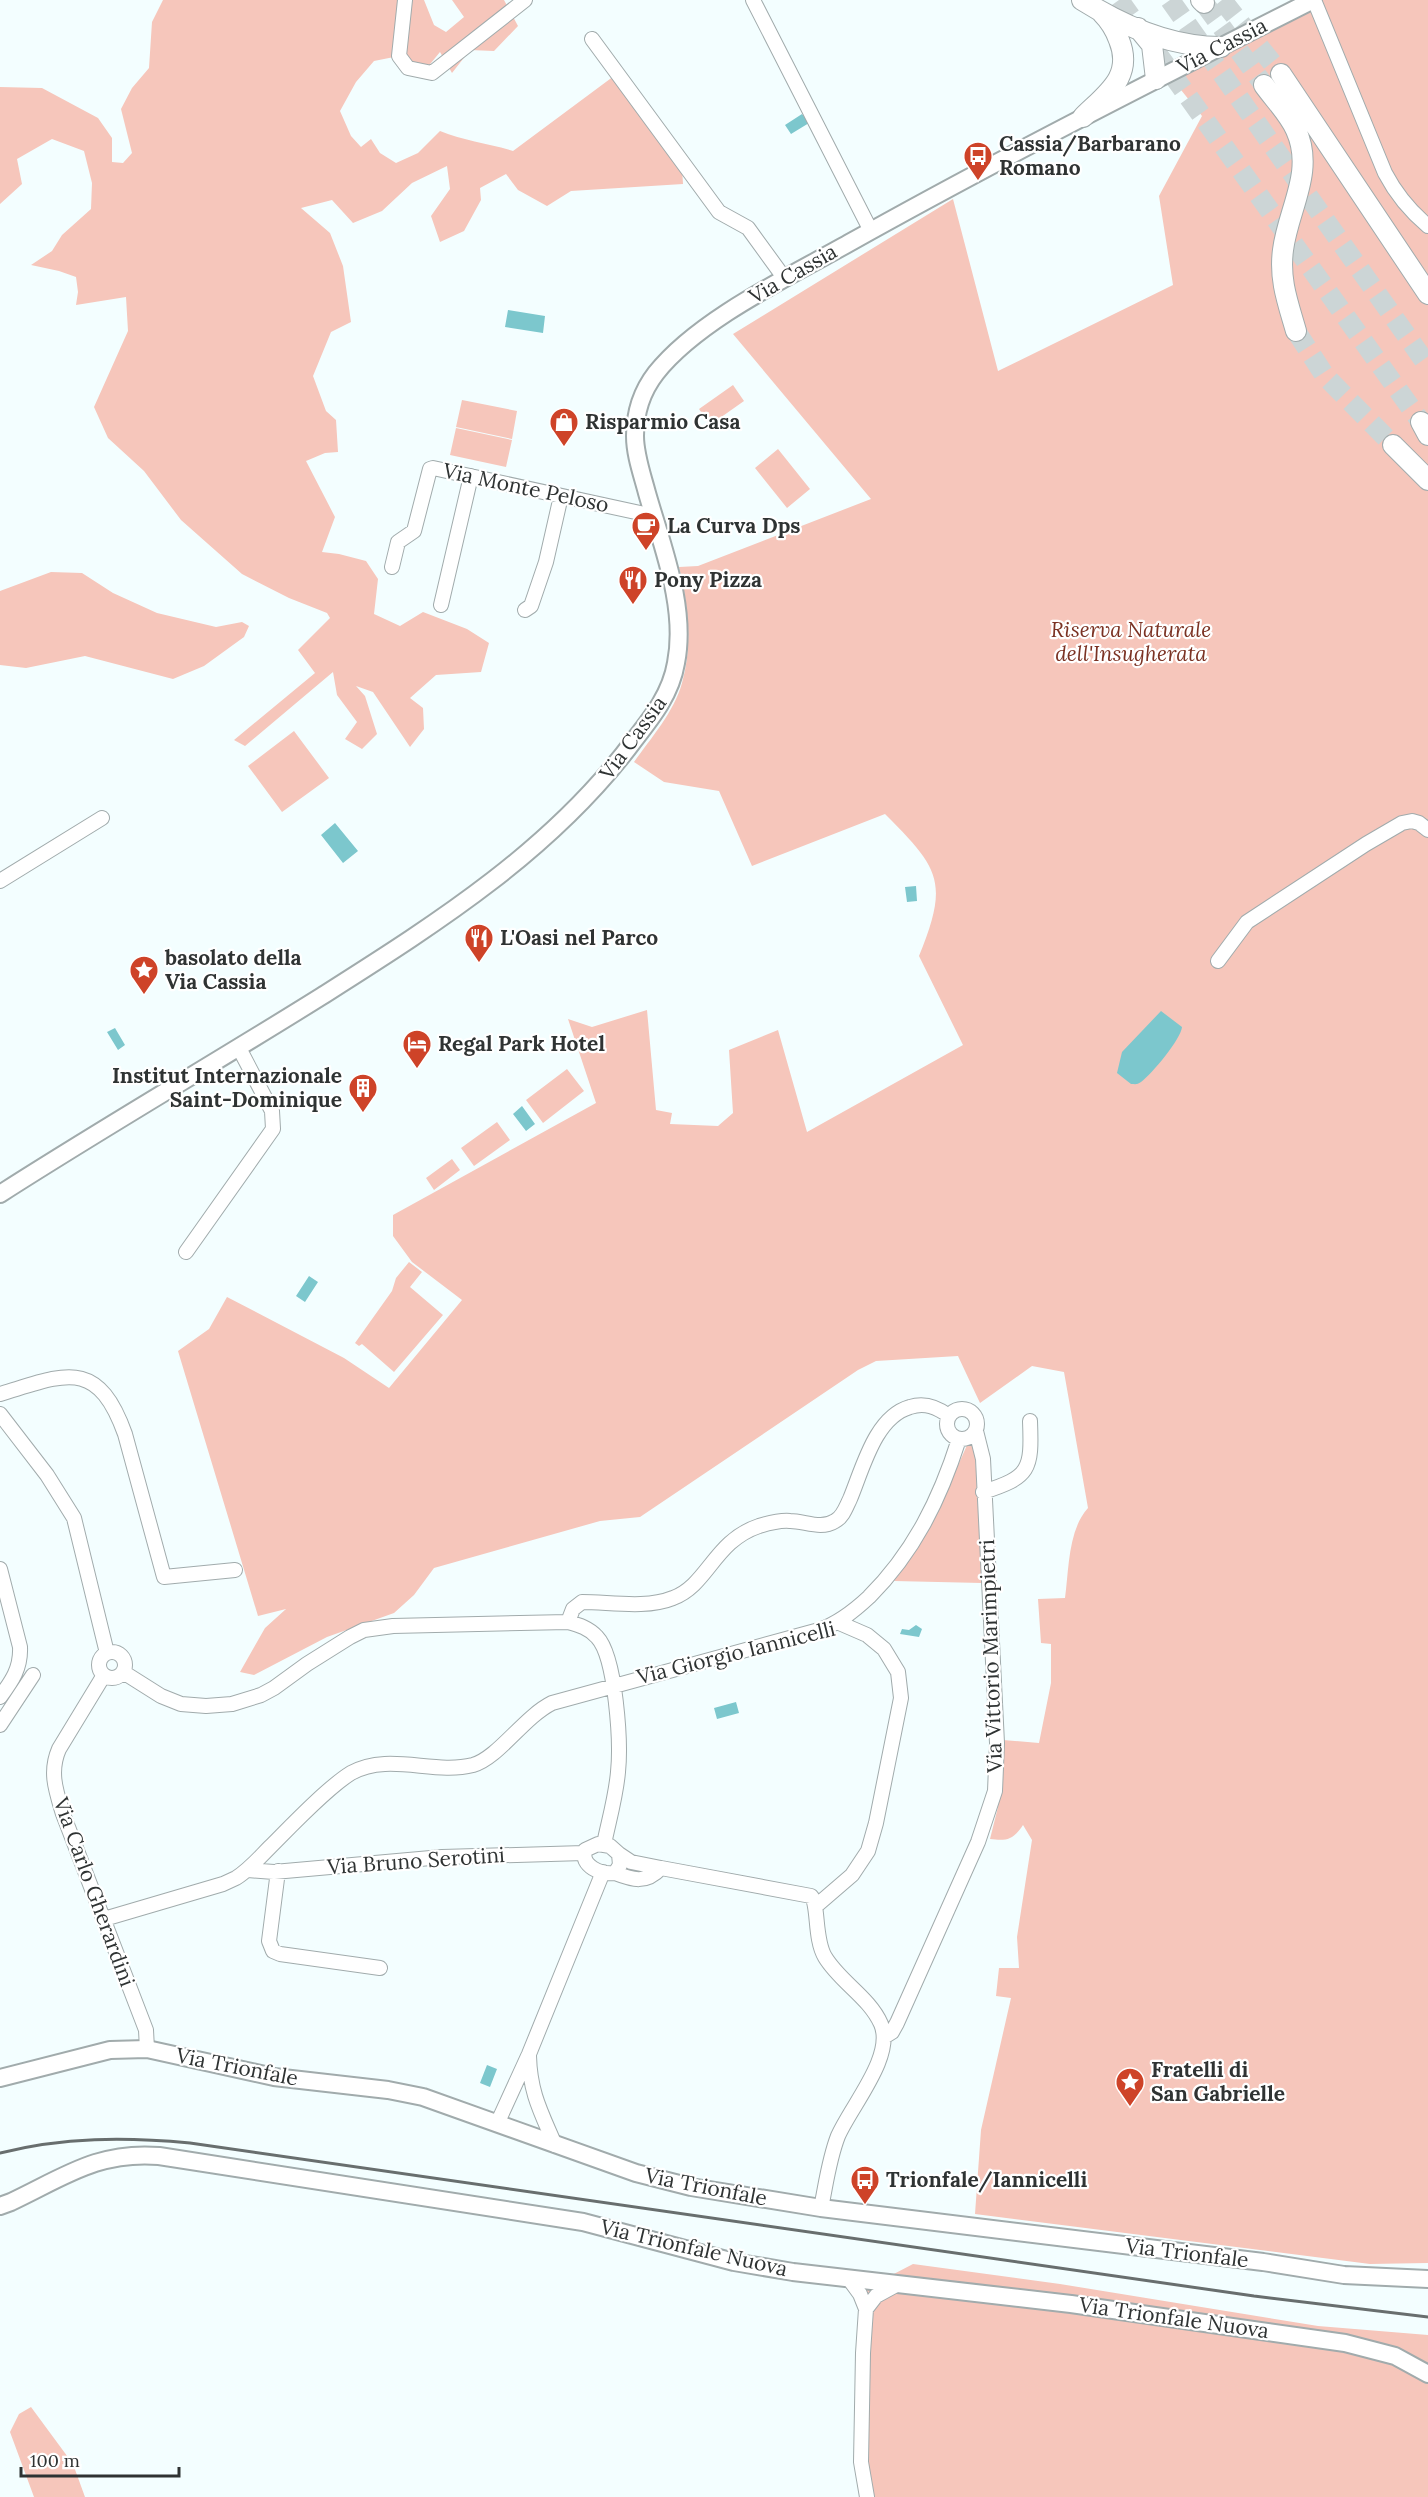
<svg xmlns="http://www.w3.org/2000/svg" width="1428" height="2497" viewBox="0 0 1428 2497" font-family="Lora,serif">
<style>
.green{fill:#f6c6bb}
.water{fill:#7cc7cd}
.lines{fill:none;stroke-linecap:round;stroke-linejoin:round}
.highway-tunnel{stroke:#ccd5d6;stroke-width:20;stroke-dasharray:20 10;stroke-linecap:butt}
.minor-casing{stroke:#a1abac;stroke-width:16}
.major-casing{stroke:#a1abac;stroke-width:20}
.highway-casing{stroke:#a1abac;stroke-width:22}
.minor{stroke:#fff;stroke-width:14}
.major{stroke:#fff;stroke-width:16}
.highway{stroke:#fff;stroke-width:20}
.rail{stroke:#686e6e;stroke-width:3}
.labels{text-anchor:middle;stroke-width:4.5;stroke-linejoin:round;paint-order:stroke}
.street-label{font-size:21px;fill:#2f3333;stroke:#fff}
.poi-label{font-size:21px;font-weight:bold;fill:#2f3333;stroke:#fff;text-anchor:start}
.park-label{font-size:21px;font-style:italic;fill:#7b3223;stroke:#fff}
</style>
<rect width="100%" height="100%" fill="#f3feff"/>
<path class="green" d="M163,0H424L434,25L446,32L464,17L452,0H504L518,26L494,51L470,50L452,73L440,52L422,74L399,56L374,61L356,82L340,111L351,136L361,147L371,139L380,153L396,163L418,153L440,131C464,141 488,143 513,151L614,76L682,168L683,184L571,191L547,206L518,190L506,174L480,188L481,200L464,231L440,242L431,216L450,189L447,166L412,183L382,211L353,223L332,200L301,208L330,233L343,266L351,322L331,332L313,376L326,411L336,420L338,452L325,453L306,461L335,517L322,552L339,554L366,561L378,579L374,614L400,626L423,612L467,629L489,643L481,672L436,675L410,698L423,708L424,729L410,747L373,692L356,686L365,696L377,734L362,749L345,739L357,722L337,695L333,672L245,746L234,740L315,673L298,650L330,618L327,613L289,598L242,574L181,520L144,471L108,438L94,407L128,331L126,297L76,305L78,292L76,277L59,271L31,265L52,251L62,235L91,209L92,183L84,151L52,139L17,159L22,184L0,204V87L42,88L98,118L112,138V162L123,163L132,153L121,109L132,88L149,68L152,22Z
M1321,0H1428V2263L1370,2264L975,2214L981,2130L1011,1998L996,1996L999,1968H1019L1017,1937L1032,1840L1023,1825C1013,1840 1007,1841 990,1839L998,1807L1003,1740L1039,1743L1051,1683V1644L1041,1643L1038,1599L1065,1598C1069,1569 1068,1530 1088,1508L1064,1372L1032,1366L980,1403L958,1356L876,1361L858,1370L640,1517L600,1521L434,1568L414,1595L394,1613L327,1637L254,1675L240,1672L265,1628L286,1609L258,1616L178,1351L209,1329L227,1297L344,1358L389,1388L462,1300L412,1262L393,1236V1215L596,1103L568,1019L592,1027L647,1010L656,1110L672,1113L670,1124L718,1126L733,1113L729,1050L778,1030L807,1132L963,1045L919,956C949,882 940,869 885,814L752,866L719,791L664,782L634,762C651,738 674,712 682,683C693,645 688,604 679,567L698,566L871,499L733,334L953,199L998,371L1173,285L1159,196L1202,116L1173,80Z
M733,385L744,401L710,425L699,409Z
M462,400L517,411L512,439L456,427Z
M456,428L512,440L506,467L450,455Z
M778,449L810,489L787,508L755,468Z
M51,572L82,573L113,593L157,613L216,627L242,622L249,626L244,637L204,666L173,679L85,656L26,668L0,665V591Z
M294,731L329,778L282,812L248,766Z
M567,1069L584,1091L543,1123L526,1100Z
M497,1122L510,1140L474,1166L461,1148Z
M452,1159L460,1170L434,1190L426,1178Z
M409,1262L422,1272L410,1287L443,1315L394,1372L362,1344L359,1346L355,1343L392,1291L396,1278Z
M968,1443H972L975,1451L982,1583L894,1581C926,1539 946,1492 968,1443Z
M913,2264L1060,2284L1318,2326L1428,2335V2497H871L867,2480V2288Z
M31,2407L73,2464L85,2497H34L10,2432L19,2414Z"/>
<path class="water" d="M802,114L809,123L791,134L785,125Z
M508,310L545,316L543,333L505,327Z
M335,823L358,851L343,863L321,835Z
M916,886L917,901L907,902L905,887Z
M1161,1011L1182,1027C1181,1039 1152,1074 1141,1082C1137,1085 1135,1084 1131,1084L1117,1073L1122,1052Z
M115,1028L125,1045L118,1050L107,1032Z
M522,1106L535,1124L526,1131L513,1114Z
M309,1276L318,1282L305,1302L296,1296Z
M916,1625L922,1629L919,1637L900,1634L902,1629L909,1630Z
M736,1702L739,1713L717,1719L714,1708Z
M487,2065L497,2069L490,2087L480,2083Z"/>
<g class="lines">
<path class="highway-tunnel" d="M1119,0L1421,422
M1170,0L1428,366
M1222,0L1281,74
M1204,3L1264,85
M1296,331L1325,376L1393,445"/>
<g class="minor-casing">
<path id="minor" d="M405,0L399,56L408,68L432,73L525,0
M753,0L871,231
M1314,0L1385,173C1396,194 1410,211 1428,226
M592,39L719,212L748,228L785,279
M392,567L398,542L414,531L430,469L433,468L654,516
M441,605L471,476
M525,610L531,606L546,562L561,496
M0,881L102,818
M1218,961L1247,922L1366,844L1402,823L1412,821L1419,823L1428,830
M186,1252L273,1129L272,1111L239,1048
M0,1394C64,1375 97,1356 125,1434L164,1577L235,1570
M947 1424a15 15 0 1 1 30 0a15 15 0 1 1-30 0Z
M0,1414L47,1475L74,1518L107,1653
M983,1492C1030,1477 1032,1470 1030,1421
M0,1569L20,1647C21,1668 12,1681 0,1697
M568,1622L573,1609L582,1602C610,1602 646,1609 673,1598C708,1585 714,1541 759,1526C769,1523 780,1520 790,1521C805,1521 821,1530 835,1521C843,1517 846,1507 850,1499C863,1468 875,1417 910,1407C925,1402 937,1407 949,1416
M99 1665a13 13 0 1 1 26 0a13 13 0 1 1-26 0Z
M123,1672L161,1696L181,1704L206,1706L232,1704L261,1695L274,1688L307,1664L350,1637L364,1630L393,1626L568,1622C579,1625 589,1628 597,1637C616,1657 621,1743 618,1772C616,1796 609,1820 604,1844
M104,1675L59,1749C49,1772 56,1791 63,1814L146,2030L147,2049
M0,1725L33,1675
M598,1844L610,1846L619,1854L620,1865L615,1873C601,1875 580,1866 585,1850Z
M661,1868L811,1896C819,1904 814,1939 825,1957C840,1982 869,1997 881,2024C895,2056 851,2106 838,2136C829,2159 826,2184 821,2208
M248,1870L274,1872L442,1857L584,1853
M278,1871L269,1941L273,1951L280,1954L380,1968
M615,1873C633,1880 646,1884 661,1868L631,1862L619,1854
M816,1906L852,1875L868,1851L876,1823L901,1698L898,1672L884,1649L867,1635L837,1622
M104,1919L223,1884L236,1878C249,1870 259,1858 270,1847C291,1826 327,1788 351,1773C389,1752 433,1775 473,1765C498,1758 524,1717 552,1703L819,1630C839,1623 854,1611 869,1597C914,1552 940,1499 959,1439
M884,2037L892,2032L897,2023L978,1842L995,1791L997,1743L983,1459L976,1431
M529,2056C530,2093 541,2112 555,2145
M497,2124L529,2054L603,1872
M849,2279L860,2294L866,2309L863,2353L861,2462L867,2497
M866,2309L876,2296L898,2284"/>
</g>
<g class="major-casing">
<path id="major" d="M0,1194C106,1126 215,1063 322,996C437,923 553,850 635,739C653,716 671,693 676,663C687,607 662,546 647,493C642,474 635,455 635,436C635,413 642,391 656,373C699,319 789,277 849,243C1001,158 1157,79 1313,0
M0,2078L110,2050L147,2049L274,2077L388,2090L423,2097L636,2173L691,2187L821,2208L1263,2262L1344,2275L1428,2279
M0,2206L11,2202C64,2177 98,2151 159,2156L583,2222L734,2262L793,2272L1071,2304L1345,2343L1395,2356L1428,2374"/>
</g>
<g class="highway-casing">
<path id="highway" d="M1082,0C1123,26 1172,47 1221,47
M1201,0L1204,3
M1138,28L1152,45L1156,79
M1281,74L1428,294
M1264,85C1274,99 1289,114 1296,130C1315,172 1288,209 1283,250C1279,280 1288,303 1296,331
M1083,117C1106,94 1134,77 1119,40C1115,29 1110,21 1102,13
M1421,422L1428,435
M1393,445L1428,480"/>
</g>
<use href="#minor" class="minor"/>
<use href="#major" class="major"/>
<use href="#highway" class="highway"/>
<path class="rail" d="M0,2153C64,2137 125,2137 190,2143L1254,2296L1428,2317"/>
</g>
<defs>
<g id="bus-pin" transform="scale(1.5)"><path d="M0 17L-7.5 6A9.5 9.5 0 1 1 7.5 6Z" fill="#ce4328" stroke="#fff"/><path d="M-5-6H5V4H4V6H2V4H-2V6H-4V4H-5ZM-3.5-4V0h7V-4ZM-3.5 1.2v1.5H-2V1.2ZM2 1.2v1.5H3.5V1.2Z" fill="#fff"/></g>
<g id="shop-pin" transform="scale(1.5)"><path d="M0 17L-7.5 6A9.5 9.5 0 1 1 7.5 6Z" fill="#ce4328" stroke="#fff"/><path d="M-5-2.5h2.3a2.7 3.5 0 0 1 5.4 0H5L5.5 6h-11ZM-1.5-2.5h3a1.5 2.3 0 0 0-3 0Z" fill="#fff"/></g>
<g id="cafe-pin" transform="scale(1.5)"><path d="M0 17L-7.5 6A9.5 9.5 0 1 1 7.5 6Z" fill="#ce4328" stroke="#fff"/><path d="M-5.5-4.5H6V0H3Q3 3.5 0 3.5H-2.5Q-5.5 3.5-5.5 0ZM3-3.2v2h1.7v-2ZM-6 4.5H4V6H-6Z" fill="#fff"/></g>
<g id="restaurant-pin" transform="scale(1.5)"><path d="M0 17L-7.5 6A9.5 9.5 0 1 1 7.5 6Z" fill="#ce4328" stroke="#fff"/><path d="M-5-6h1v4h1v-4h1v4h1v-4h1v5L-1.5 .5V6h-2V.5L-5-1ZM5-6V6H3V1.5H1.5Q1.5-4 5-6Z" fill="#fff"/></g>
<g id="sight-pin" transform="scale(1.5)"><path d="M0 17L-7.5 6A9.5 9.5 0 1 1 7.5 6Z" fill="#ce4328" stroke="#fff"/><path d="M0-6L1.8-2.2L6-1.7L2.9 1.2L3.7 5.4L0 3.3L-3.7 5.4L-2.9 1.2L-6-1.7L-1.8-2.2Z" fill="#fff"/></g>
<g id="hotel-pin" transform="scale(1.5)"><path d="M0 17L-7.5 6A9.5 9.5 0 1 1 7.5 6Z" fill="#ce4328" stroke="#fff"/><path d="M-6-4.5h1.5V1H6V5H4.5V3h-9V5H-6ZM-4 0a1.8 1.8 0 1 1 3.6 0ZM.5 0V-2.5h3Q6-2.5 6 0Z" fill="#fff"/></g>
<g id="building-pin" transform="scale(1.5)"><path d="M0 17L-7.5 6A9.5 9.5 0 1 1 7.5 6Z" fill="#ce4328" stroke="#fff"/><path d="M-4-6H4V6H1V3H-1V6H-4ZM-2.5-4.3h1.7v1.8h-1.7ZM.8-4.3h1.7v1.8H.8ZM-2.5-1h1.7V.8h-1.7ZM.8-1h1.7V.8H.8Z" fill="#fff"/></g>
</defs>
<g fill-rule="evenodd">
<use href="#bus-pin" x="978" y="156"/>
<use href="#shop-pin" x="564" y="422"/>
<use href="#cafe-pin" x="646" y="526"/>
<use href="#restaurant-pin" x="633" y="580"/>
<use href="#restaurant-pin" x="479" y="938"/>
<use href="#sight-pin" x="144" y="970"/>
<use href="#hotel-pin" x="417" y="1044"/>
<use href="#building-pin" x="363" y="1088"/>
<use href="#sight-pin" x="1130" y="2082"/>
<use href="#bus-pin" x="865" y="2180"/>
</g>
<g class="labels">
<g class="street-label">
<text transform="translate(1222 46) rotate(-27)" y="7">Via Cassia</text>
<text transform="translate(793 274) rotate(-30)" y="7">Via Cassia</text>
<text transform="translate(526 488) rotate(12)" y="7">Via Monte Peloso</text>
<text transform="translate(633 738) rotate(-54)" y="7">Via Cassia</text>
<text transform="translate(736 1653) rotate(-14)" y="7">Via Giorgio Iannicelli</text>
<text transform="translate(991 1656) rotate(-92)" y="7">Via Vittorio Marimpietri</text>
<text transform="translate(416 1861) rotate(-4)" y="7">Via Bruno Serotini</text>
<text transform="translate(94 1892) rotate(70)" y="7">Via Carlo Gherardini</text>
<text transform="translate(237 2067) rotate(11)" y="7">Via Trionfale</text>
<text transform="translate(706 2187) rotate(11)" y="7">Via Trionfale</text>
<text transform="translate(694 2248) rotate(13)" y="7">Via Trionfale Nuova</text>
<text transform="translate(1187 2253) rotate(7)" y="7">Via Trionfale</text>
<text transform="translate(1174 2318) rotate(8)" y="7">Via Trionfale Nuova</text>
</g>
<g class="poi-label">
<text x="999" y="151">Cassia/Barbarano<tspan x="999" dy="24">Romano</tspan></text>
<text x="585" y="429">Risparmio Casa</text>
<text x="667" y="533">La Curva Dps</text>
<text x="654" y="587">Pony Pizza</text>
<text x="500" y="945">L'Oasi nel Parco</text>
<text x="165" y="965">basolato della<tspan x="165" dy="24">Via Cassia</tspan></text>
<text x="438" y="1051">Regal Park Hotel</text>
<text x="342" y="1083" text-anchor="end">Institut Internazionale<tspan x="342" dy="24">Saint-Dominique</tspan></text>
<text x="1151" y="2077">Fratelli di<tspan x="1151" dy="24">San Gabrielle</tspan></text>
<text x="886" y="2187">Trionfale/Iannicelli</text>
</g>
<g class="park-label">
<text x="1131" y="637">Riserva Naturale<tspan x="1131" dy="24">dell'Insugherata</tspan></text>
</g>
</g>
<path d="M21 2467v9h158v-9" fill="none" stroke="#2f3333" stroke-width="3"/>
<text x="30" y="2467" font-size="18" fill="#2f3333" stroke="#ffffff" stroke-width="4.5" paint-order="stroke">100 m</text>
</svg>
